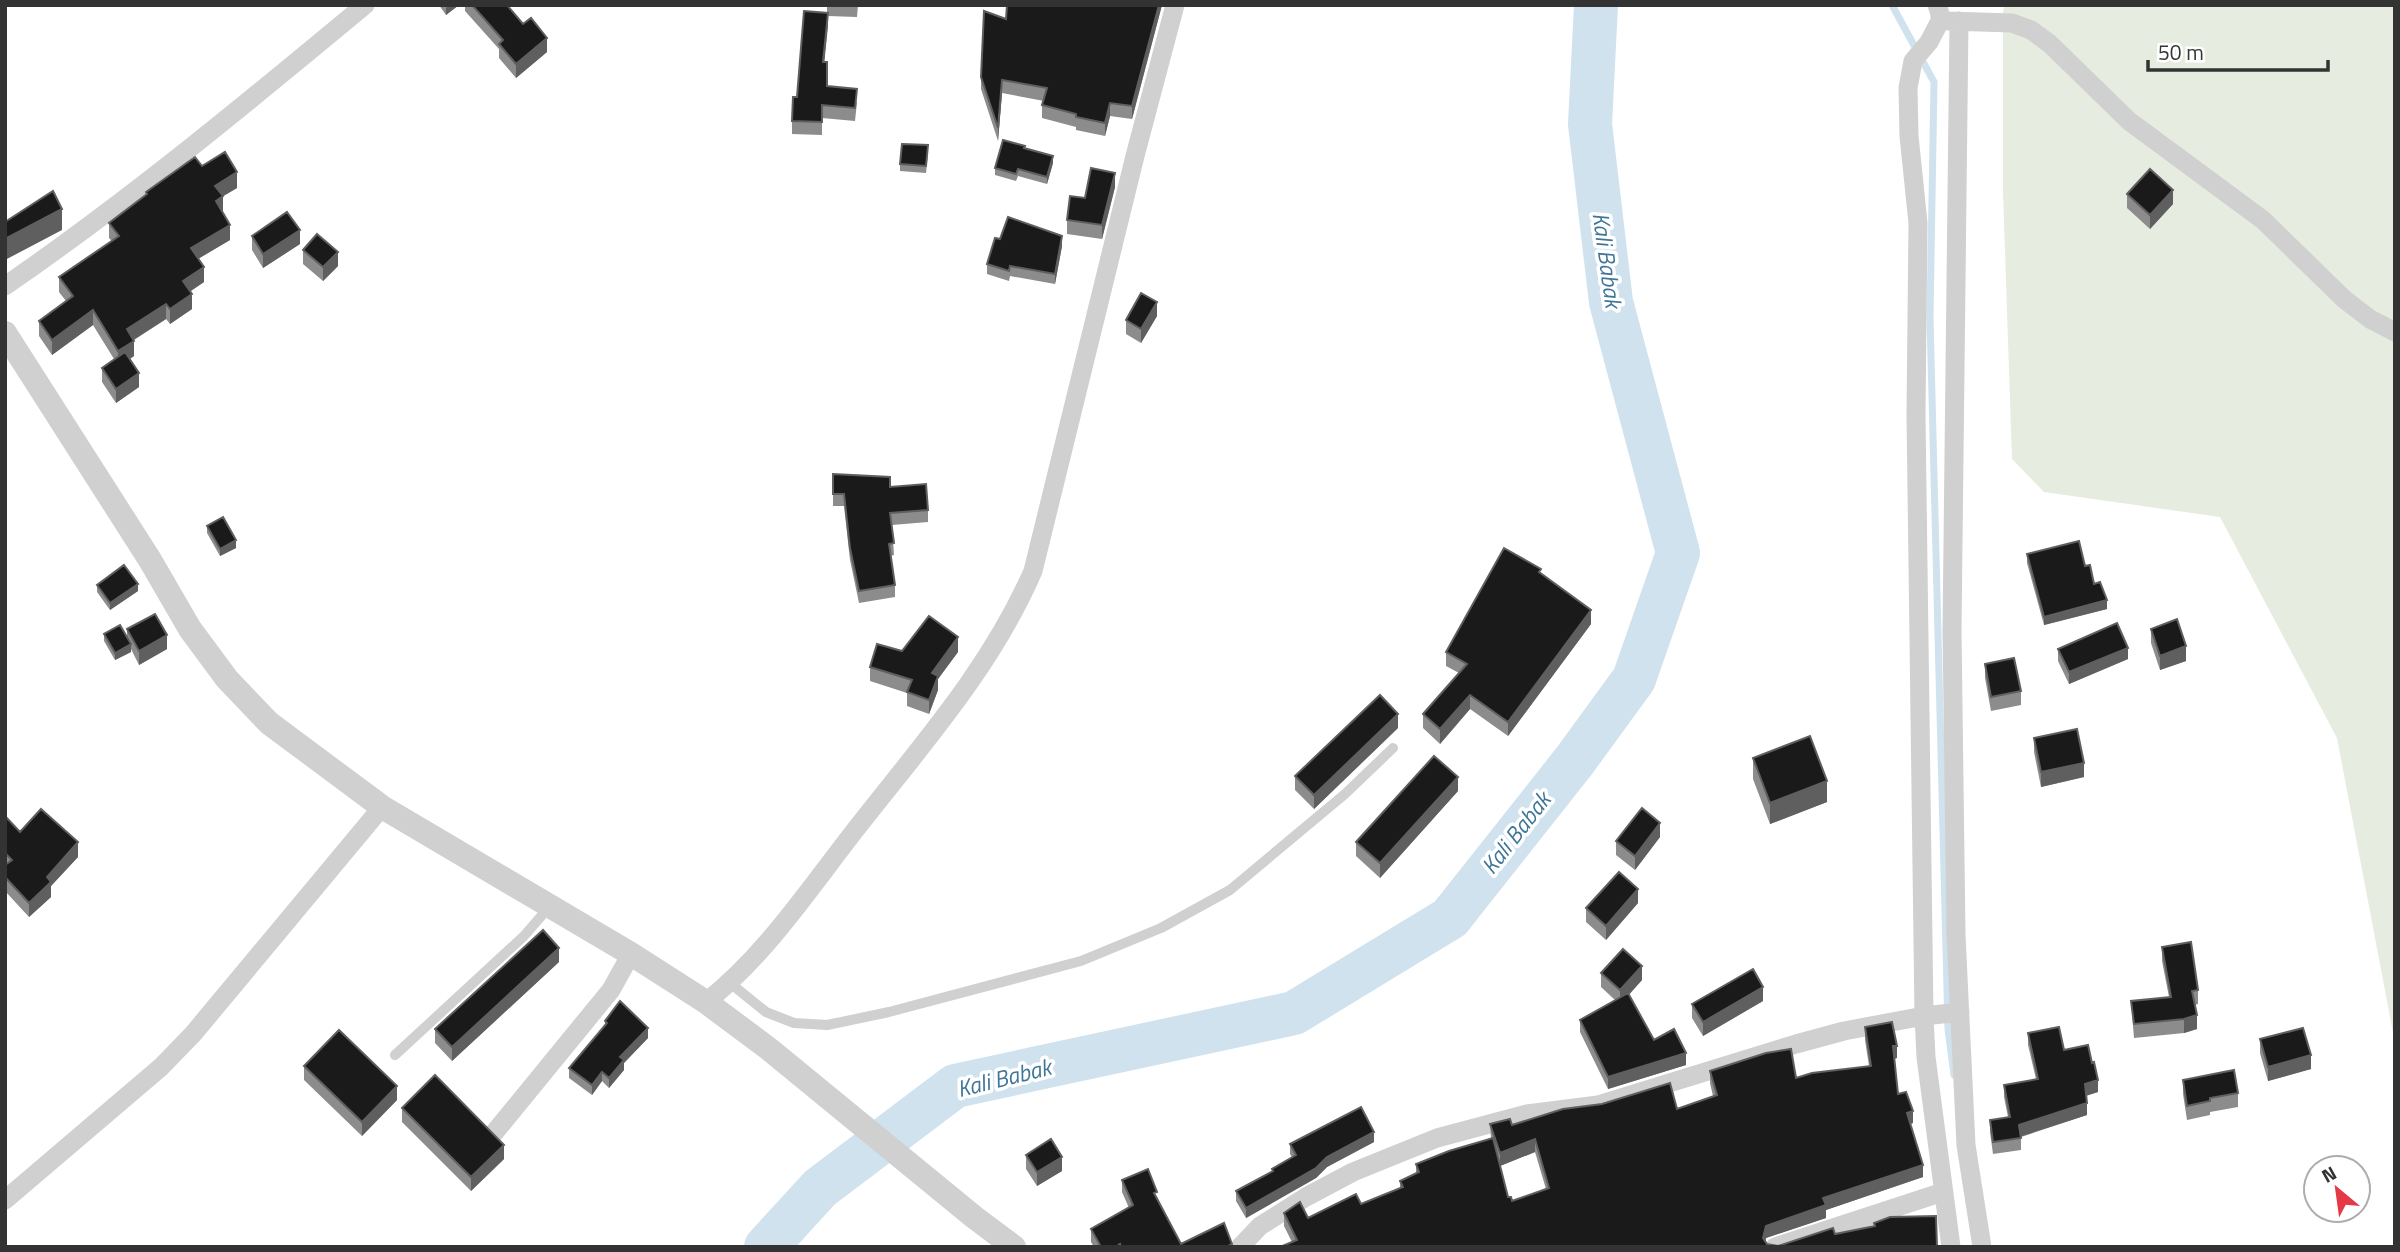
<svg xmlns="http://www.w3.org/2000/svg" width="2400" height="1252" viewBox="0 0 2400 1252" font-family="'Titillium Web',sans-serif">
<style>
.green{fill:#e6ecdf}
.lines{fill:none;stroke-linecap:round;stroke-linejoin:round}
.stream{stroke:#cfe2ee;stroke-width:7}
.river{stroke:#cfe2ee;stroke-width:44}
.service{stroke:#d0d0d0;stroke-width:10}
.minor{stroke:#d0d0d0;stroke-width:19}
.tertiary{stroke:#d0d0d0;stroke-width:24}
.wall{fill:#8c8c8c;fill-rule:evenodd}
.shaded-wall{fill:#5f5f5f}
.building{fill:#1a1a1a;stroke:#5f5f5f;stroke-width:2}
.labels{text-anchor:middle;stroke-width:7;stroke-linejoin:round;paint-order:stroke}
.water-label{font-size:23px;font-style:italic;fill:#3f7597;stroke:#fff}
</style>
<rect width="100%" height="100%" fill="#fff"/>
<path class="green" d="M2005,5H2395V1043L2337,738L2220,517L2044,492L2012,459L2003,192V11Z"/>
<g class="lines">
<path class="stream" d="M1892,5L1934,82L1930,317L1948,1029L1954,1075"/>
<path class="river" d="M766,1247L820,1188L955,1086L1294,1013L1450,918L1575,760L1634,679L1678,553L1611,302L1590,124L1596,5"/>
<path class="service" d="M730,983L766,1012L794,1023L827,1025L889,1012L1081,961L1161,928L1230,890L1345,794L1393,748
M395,1055L524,936L550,906"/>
<path class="minor" d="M1937,5L1940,14V21L1929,42L1913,61L1908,88L1909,136L1918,223L1916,415L1924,1016L1926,1057L1951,1247
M1948,21L2012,23L2031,30L2050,44L2129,121L2263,220L2344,299L2370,319L2395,332
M1959,21L1952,630L1956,935L1966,1145L1982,1247
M5,286C130,200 248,102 365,5
M706,1002C765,956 809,889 856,829C920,747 991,668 1033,571L1135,156L1175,5
M494,1133L611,990L631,954
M5,1200L161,1067L193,1034L382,807
M1240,1247L1260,1226L1306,1197L1353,1172L1437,1138L1527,1114L1598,1105L1796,1044L1844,1031L1924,1016L1960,1012
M1775,1247L1943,1192"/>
<path class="tertiary" d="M5,333L150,560L190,629L227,679L269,723L382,807L631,954L706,1002L769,1049L974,1217L1014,1247"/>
</g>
<path class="wall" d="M439,5H459L446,15Z
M465,5H507L547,52L516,78L499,58V49L465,11Z
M827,5H858L857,17L828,16L824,62L827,86L857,102L855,121L822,118V135L792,134V121L797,97L827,13Z
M1007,5H1162L1132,119L1110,116L1105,136L1076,130V127L1042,118V105L1044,101L1002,93L998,141L981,89V77L1006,19Z
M1025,148L1053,163L1047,184L1018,176L1016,181L995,175V168Z
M928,153L926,173L900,171V164Z
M202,166L237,188L223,196L222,212L230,240L198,259L204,282L191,291L192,309L170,324L166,319L134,340V356L130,359L139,387L116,403L102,382V368L114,359L93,325L52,355L39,336V321L66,301L59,292V277L112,241L109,238V223L146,195V192Z
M1115,187L1102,239L1067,234V220L1085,198Z
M2127,194L2173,204L2150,229L2127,208Z
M252,236L300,244L263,268L252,250Z
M1000,239L1062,246L1055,284L1010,276L1009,281L987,274V264Z
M303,250L338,266L323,281L303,264Z
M1157,316L1141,343L1126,334V320Z
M833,474L890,487L928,510V522L892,525L894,555L890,556L895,585V597L859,603L850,560L844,506H833Z
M207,526L236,548L220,556L207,533Z
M2027,554L2085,566L2107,609L2044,625L2027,563Z
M1541,574L1591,624L1508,736L1470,709L1440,744L1423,728V714L1459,673L1446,666V652Z
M97,585L138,591L110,610L97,592Z
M127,629L167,649L139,665L131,649V652L115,660L104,641V634L127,639Z
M2151,629L2186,661L2160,670L2151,643Z
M2058,649L2128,659L2069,684L2058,661Z
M902,651L958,652L938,679V690L929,714L907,706V693L870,681V667Z
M1985,664L2021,691V705L1991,711L1985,678Z
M1398,728L1314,809L1295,790V776Z
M2034,738L2084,777L2041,787L2034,752Z
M1753,758L1827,802L1770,824L1753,779Z
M1458,791L1380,878L1356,856V842Z
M5,816L20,832L78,857L51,886V897L29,917L5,891Z
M1660,837L1635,870L1616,855V841Z
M1638,903L1606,940L1586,922V908Z
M2162,947L2198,990V1004L2195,1005L2197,1029L2184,1033L2134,1038L2131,1001L2169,997L2162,961Z
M559,962L452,1061L435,1043V1029Z
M1601,973L1642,980L1629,995L1654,1040L1686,1065L1608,1089L1580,1032V1020L1615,1000L1601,987Z
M1763,1001L1703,1036L1692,1018V1004Z
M605,1021L648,1038L624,1063V1070L609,1088L602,1081L592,1095L569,1078V1068L605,1025Z
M1865,1027L1897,1058L1894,1059L1898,1094L1913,1123L1910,1124L1923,1177L1826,1210V1218L1766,1238V1241L1767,1244L1778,1246L1874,1226V1223L1937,1247H1280L1292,1242L1284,1226V1213L1308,1218L1361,1204L1400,1188V1181L1416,1173V1164L1491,1138L1490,1124L1512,1125L1677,1109L1713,1096L1710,1083V1071L1796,1078L1869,1066L1865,1040ZM1535,1152L1546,1189L1512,1201L1508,1197L1500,1166Z
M2028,1033L2064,1050L2098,1092L2086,1096L2087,1115L2021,1137V1150L1993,1154L1990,1132V1120L2008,1117L2004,1097V1085L2036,1079L2028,1045Z
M2260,1039L2311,1069L2268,1081L2260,1053Z
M304,1066L397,1100L362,1136L304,1080Z
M2183,1080L2238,1093V1107L2210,1112V1115L2187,1120L2183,1094Z
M402,1108L504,1159L471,1191L402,1122Z
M1374,1142L1327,1167L1316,1178L1246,1218L1236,1201V1191L1272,1172V1169L1292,1157L1290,1154V1144Z
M1026,1155L1062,1171L1037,1186L1026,1169Z
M1122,1180L1157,1200L1181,1244L1232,1247H1094L1091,1242V1229L1129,1208L1122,1192Z"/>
<path class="shaded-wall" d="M449,5H459L446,15V8Z
M1159,5H1162L1132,119V106Z
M828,13V26L823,75V62Z
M547,38V52L516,78V64Z
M1002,80V93L998,141V128Z
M1110,103V116L1105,136V123Z
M1053,156V163L1047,184V177Z
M237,172V188L215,201V186Z
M1115,173V187L1102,239V225Z
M2173,190V204L2150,229V215Z
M223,196V212L216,217V201Z
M62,209V230L5,260V239Z
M230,225V240L191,263V248Z
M300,230V244L263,268V254Z
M1062,236V246L1055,284V274Z
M338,252V266L323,281V267Z
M204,267V282L183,296V281Z
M192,294V309L170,324V309Z
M1157,302V316L1141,343V329Z
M166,304V319L127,344V329Z
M93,310V325L52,355V340Z
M134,341V356L118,366V351Z
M139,373V387L116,403V389Z
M236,540V548L220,556V549Z
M138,584V591L110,610V603Z
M2107,600V609L2044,625V617Z
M1591,610V624L1508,736V722Z
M167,635V649L139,665V651Z
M958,637V652L938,679V690L929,714V700L932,673Z
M131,644V652L115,660V653Z
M2186,646V661L2160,670V656Z
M2128,648V659L2069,684V672Z
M1470,695V709L1440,744V729Z
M1398,714V728L1314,809V795Z
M2084,763V777L2041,787V772Z
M1458,777V791L1380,878V863Z
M1827,781V802L1770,824V803Z
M1660,823V837L1635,870V856Z
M78,842V857L51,886V897L29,917V903L47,877Z
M1638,889V903L1606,940V926Z
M559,948V962L452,1061V1047Z
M1642,966V980L1620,1004V990Z
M1763,987V1001L1703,1036V1022Z
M2197,1015V1029L2184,1033V1019Z
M648,1028V1038L624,1063V1070L609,1088V1078L620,1057Z
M1893,1046H1897V1058L1893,1059Z
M1686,1053V1065L1608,1089V1077Z
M2311,1055V1069L2268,1081V1067Z
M602,1072V1081L592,1095V1085Z
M2098,1080V1092L2085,1096V1084Z
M397,1086V1100L362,1136V1122Z
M2087,1103V1115L2019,1137V1125Z
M1913,1111V1123L1907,1125V1113Z
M1374,1132V1142L1327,1167L1316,1178L1246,1218V1208L1327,1157Z
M1535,1139V1152L1500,1166V1153Z
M504,1145V1159L471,1191V1177Z
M1062,1157V1171L1037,1186V1172Z
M1923,1165V1177L1826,1210V1218L1766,1238L1764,1247L1763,1238L1766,1226L1823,1198Z"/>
<path class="building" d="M472,5H507L523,24L531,18L547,38L516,64L499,44L503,40Z
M1007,5H1159L1132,106L1110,103L1105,123L1076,117V114L1042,105L1047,88L1002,80L998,128L981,77L984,11L1006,19Z
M804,11L828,13L823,62H827V86L857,89L855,108L822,105V122L792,121L793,97H797Z
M1003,140L1025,146L1024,148L1053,156L1047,177L1018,169L1016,174L995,168Z
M902,144L928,145L926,166L900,164Z
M225,152L237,172L215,186L223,196L216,201L230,225L191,248L204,267L183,281L192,294L170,309L166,304L127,329L134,341L118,351L93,310L52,340L39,321L73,296L59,277L119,236L109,223L147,194L146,192L195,157L202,166Z
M1091,168L1115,173L1102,225L1067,220L1070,196L1085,198Z
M2150,169L2173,190L2150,215L2127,194Z
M53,191L62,209L5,239V222Z
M287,212L300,230L263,254L252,236Z
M1008,217L1062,236L1055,274L1010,266L1009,271L987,264L995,238L1000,239Z
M317,234L338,252L323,267L303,250Z
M1141,293L1157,302L1141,329L1126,320Z
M125,352L139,373L116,389L102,368Z
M833,474L890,477V487L926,484L928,510L890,513L894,543L889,544L895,585L859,591L850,548L844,494H833Z
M223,517L236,540L220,549L207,526Z
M2079,541L2085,566L2090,565L2094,584L2100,582L2107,600L2044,617L2027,554Z
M1504,548L1541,569L1539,572L1591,610L1508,722L1470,695L1440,729L1423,714L1467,664L1446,652Z
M124,565L138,584L110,603L97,585Z
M155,614L167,635L139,651L127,629Z
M929,616L958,637L932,673L938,676L929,700L907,692L912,680L870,667L877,644L902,651Z
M2177,619L2186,646L2160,656L2151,629Z
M2117,623L2128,648L2069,672L2058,649Z
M120,625L131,644L115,653L104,634Z
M2014,658L2021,691L1991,697L1985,664Z
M1380,695L1398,714L1314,795L1295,776Z
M2077,729L2084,763L2041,772L2034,738Z
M1810,736L1827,781L1770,803L1753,758Z
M1434,756L1458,777L1380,863L1356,842Z
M1642,808L1660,823L1635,856L1616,841Z
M41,809L78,842L47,877L51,882L29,903L5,877V865L12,860L5,853V816L20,832Z
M1619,872L1638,889L1606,926L1586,908Z
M543,930L559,948L452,1047L435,1029Z
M2191,942L2198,990L2192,991L2197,1015L2184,1019L2134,1024L2131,1001L2171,997L2162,947Z
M1623,949L1642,966L1620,990L1601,973Z
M1753,969L1763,987L1703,1022L1692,1004Z
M1628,993L1654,1040L1674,1029L1686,1053L1608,1077L1580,1020Z
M620,1001L648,1028L620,1057L624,1060L609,1078L602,1072L592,1085L569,1068L607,1023L605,1021Z
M1892,1022L1897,1046H1893L1898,1094L1906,1092L1913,1111L1907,1113L1923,1165L1823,1198L1826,1205L1766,1226L1763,1238L1767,1244L1778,1246L1833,1228L1835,1234L1875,1226L1874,1223L1890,1217L1936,1216L1937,1247H1280L1297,1240L1284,1213L1300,1202L1308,1218L1356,1194L1361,1204L1403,1187L1400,1181L1419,1172L1416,1164L1449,1151L1493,1138L1508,1197H1511L1512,1201L1549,1188L1535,1139L1500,1153L1490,1124L1510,1119L1512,1125L1563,1109L1602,1104L1670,1083L1677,1109L1717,1095L1710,1071L1766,1053L1791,1049L1796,1078L1812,1073L1871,1066L1865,1027Z
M2059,1027L2064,1050L2088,1045L2092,1063L2094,1062L2098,1080L2085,1084L2087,1103L2019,1125L2021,1138L1993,1142L1990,1120L2010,1117L2004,1085L2038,1079L2028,1033Z
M2303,1028L2311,1055L2268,1067L2260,1039Z
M339,1030L397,1086L362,1122L304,1066Z
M2234,1070L2238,1093L2210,1098V1101L2187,1106L2183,1080Z
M435,1075L504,1145L471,1177L402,1108Z
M1361,1107L1374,1132L1327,1157L1316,1168L1246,1208L1236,1191L1273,1171L1272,1169L1296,1155L1290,1144Z
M1051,1139L1062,1157L1037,1172L1026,1155Z
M1148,1169L1157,1192L1154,1193L1181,1244L1224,1223L1232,1244L1226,1247H1121L1120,1244L1116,1247H1101L1091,1229L1133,1205L1122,1180Z"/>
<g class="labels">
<g class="water-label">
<text transform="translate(1607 260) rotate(82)" y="8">Kali Babak</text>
<text transform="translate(1516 833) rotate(-52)" y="8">Kali Babak</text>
<text transform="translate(1004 1078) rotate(-14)" y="8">Kali Babak</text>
</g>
</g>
<rect width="2400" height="1252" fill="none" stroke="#333333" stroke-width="14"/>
<g transform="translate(2337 1189) rotate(331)"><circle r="33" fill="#ffffff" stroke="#adadad" stroke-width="2"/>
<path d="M0-5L12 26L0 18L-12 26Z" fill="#e63946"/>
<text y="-10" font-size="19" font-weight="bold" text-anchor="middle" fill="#333333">N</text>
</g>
<path d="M2148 60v10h180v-10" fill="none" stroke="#333333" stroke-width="3.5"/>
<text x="2158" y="60" font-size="21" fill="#333333" stroke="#ffffff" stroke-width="5" paint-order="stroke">50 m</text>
</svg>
